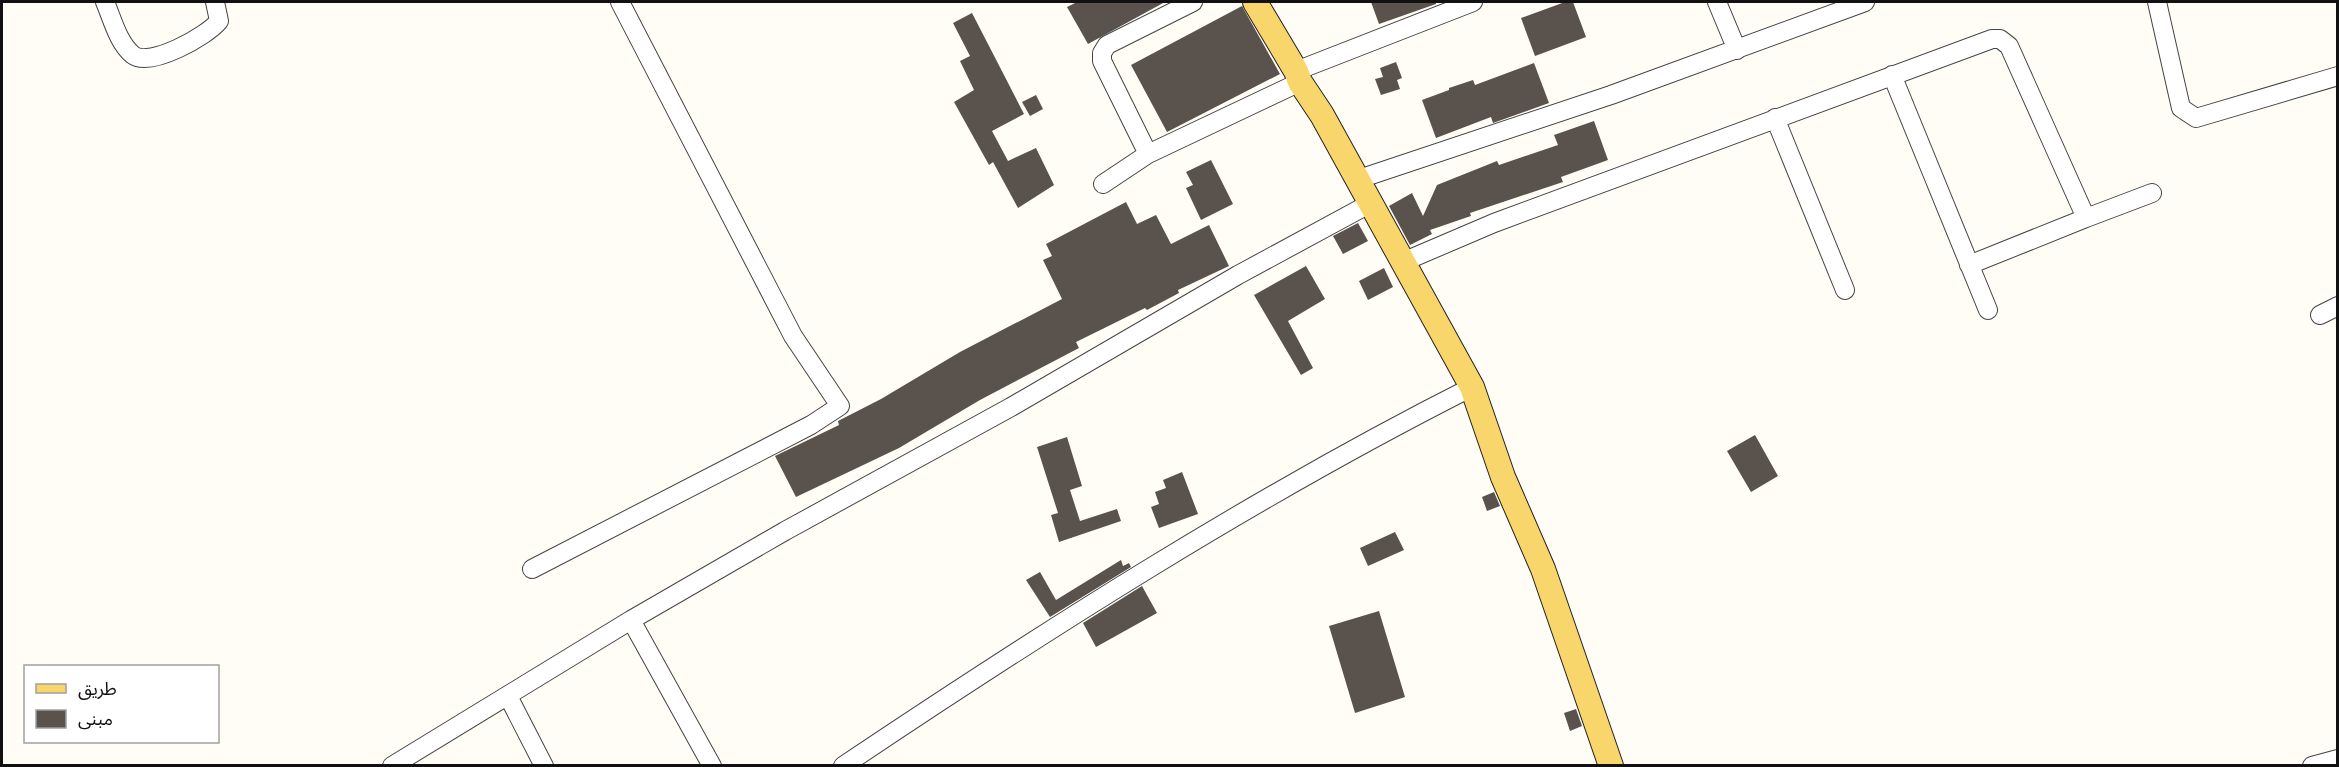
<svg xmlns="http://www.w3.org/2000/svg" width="2339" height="767" viewBox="0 0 2339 767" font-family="Spectral,'Noto Sans Arabic',serif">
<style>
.building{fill:#5a524d}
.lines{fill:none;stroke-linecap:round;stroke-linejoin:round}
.minor-casing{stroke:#444;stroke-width:20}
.major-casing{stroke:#222;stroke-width:26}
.minor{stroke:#fff;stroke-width:18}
.major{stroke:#f9d66b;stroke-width:24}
</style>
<rect width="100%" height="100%" fill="#fffdf5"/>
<path class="building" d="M1077,2H1165L1088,44L1067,7Z
M1371,2H1436V4L1379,24Z
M1565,2H1573L1586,37L1535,56L1521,18Z
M1242,6L1280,74L1167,132L1131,65Z
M972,13L1024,114L992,131L1008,161L1036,148L1054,185L1018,208L993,162L989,165L954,102L974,90L960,61L970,56L953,23Z
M1396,62L1402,78L1397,80L1400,89L1381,95L1375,79L1383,77L1380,68Z
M1534,63L1549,103L1493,123L1491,117L1436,138L1422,100L1449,90V88L1473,80L1475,85Z
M1036,95L1043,109L1030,116L1022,102Z
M1594,121L1608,160L1561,177L1563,182L1470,213L1471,216L1430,230L1432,234L1410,245L1389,206L1412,193L1423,216L1437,185L1497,161L1499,165L1558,145L1554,135Z
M1211,160L1233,204L1201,220L1186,188L1193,185L1186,172Z
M1126,202L1137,224L1156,215L1171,244L1209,225L1229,266L1178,290L1179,293L1147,310L1145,308L1076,342L1079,348L980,400L899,448L796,497L775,456L839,425L838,421L881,399L960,352L1062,299L1043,260L1052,256L1046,244Z
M1358,223L1368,241L1343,254L1333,236Z
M1306,266L1325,299L1288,321L1313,368L1301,375L1254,295Z
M1384,268L1393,287L1368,300L1359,281Z
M1755,435L1778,476L1751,492L1727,451Z
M1067,437L1082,486L1070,490L1080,521L1117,509L1121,521L1059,542L1051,515L1058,513L1037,447Z
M1182,472L1198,514L1159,528L1151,507L1159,504L1155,492L1166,488L1163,480Z
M1494,492L1500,506L1487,511L1482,497Z
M1395,532L1404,550L1368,566L1360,548Z
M1121,560L1123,566L1129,563L1131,567L1050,617L1026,580L1040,572L1056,600Z
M1142,586L1157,613L1096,647L1083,623Z
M1379,611L1405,697L1355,713L1329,626Z
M1576,709L1582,726L1570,731L1564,713Z"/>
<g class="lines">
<g class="minor-casing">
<path id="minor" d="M105,2C112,18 118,43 133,55C150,68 207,36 219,21L215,2
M1717,2L1737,50
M2157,2L2181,108L2196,118L2338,76
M1296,71L1473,2
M1892,75L1988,310
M1775,118L1845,290
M1148,154L1102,61V53L1107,45L1193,2
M1356,180L1611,95L1865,2
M1103,184L1148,154L1300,82
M1405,261L1494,223L1992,39H2000L2009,46L2086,218L2152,193
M1969,265L2086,218
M2320,315L2338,306
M532,569L811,425L840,406L793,336L620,2
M631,620L712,766
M508,696L544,766
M392,766L631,620L785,531L1011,407L1238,275L1371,203
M843,766C1046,630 1254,497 1472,387
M2312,766L2338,759"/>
</g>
<g class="major-casing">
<path id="major" d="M1255,2L1296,71L1300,82L1322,115L1472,387L1503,477L1543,569L1611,766"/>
</g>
<use href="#minor" class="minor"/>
<use href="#major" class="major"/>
</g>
<rect width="2339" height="767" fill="none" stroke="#111111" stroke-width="6"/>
<rect x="24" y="665" width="195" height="78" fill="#ffffff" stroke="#a0a0a0" stroke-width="1.5"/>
<rect x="36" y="684" width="30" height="9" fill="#f9d66b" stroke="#a0a0a0" stroke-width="1.5"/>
<text x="78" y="695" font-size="18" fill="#111111">طريق</text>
<rect x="36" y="710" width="30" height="18" fill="#5a524d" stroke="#a0a0a0" stroke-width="1.5"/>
<text x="78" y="725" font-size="18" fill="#111111">مبنى</text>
</svg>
